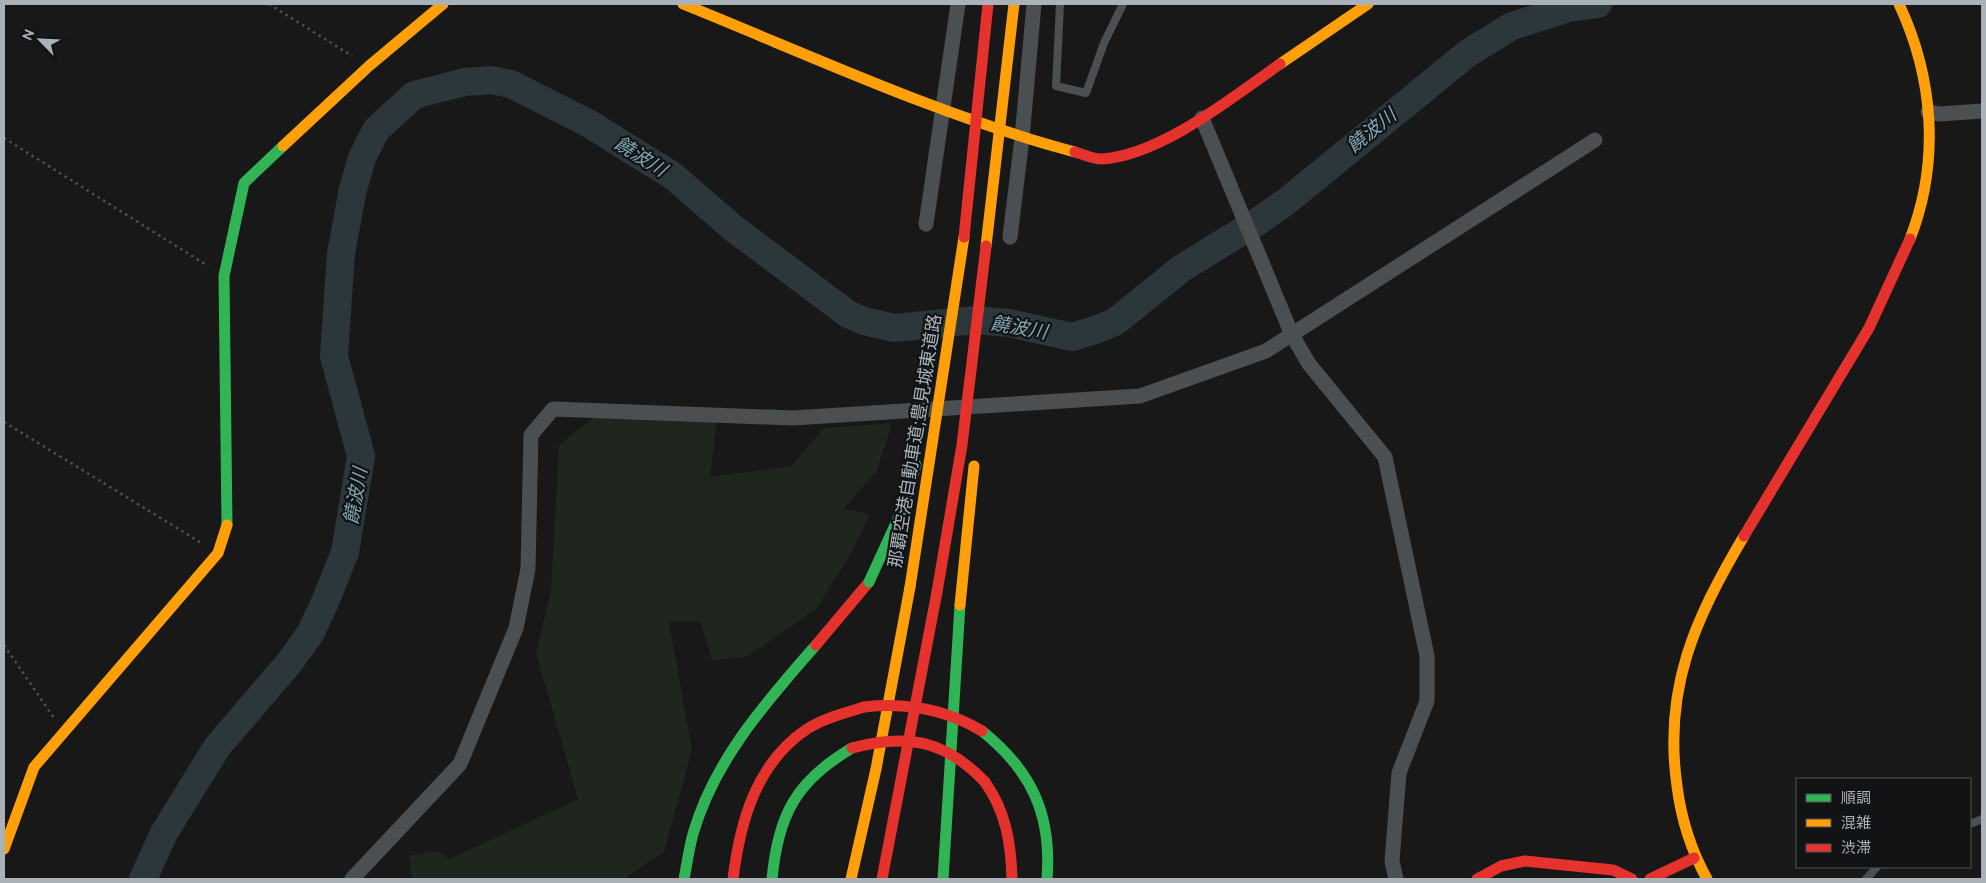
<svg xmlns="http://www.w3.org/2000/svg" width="1986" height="883" viewBox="0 0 1986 883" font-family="Ubuntu,'Noto Sans JP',sans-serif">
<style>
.green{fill:#1f261e}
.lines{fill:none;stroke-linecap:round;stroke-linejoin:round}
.river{stroke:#2b373b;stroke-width:28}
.path{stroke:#4e5053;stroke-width:2.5;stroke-dasharray:2.5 4;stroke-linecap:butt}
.lane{stroke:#4c4f52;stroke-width:8}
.street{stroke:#4c4f52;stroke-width:15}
.fast{stroke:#30b455;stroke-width:11}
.slow{stroke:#ff9f0a;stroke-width:11}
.jam{stroke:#e5322d;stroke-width:11}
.fast-bridge{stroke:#30b455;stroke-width:11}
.slow-bridge{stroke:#ff9f0a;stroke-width:11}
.jam-bridge{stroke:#e5322d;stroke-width:11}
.labels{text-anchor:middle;stroke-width:4.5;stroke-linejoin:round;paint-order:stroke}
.street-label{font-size:18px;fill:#aab2b9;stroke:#121315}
.water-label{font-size:19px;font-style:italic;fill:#81a8b4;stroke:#121315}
</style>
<rect width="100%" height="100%" fill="#181819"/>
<path class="green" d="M593,418L717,420L710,477L791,466L824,428L892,423L877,470L844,509L870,514L847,560L816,609L748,656L712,661L701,622H669L692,749L664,852L624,879H412L409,856L436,851L450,859L578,799L536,653L551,590L559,445Z"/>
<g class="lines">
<path class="river" d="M143,879L164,833L217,747L289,663L310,634L325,602L345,552L361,456L334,356L341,253L353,189L362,158L376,130L414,95L465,82L491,80L511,84L588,123L673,176L733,228L848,314L864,321L894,328L975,320L1009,323L1072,337L1095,330L1115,322L1182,268L1257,222L1287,201L1468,53L1512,26L1569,8L1598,4"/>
<path class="path" d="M269,4L352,56
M4,138L208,266
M4,422L203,544
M4,645L54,718"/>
<path class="lane" d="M1060,4L1056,86L1086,93L1104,43L1123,4
M1970,824L1982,819
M1866,879L1877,867"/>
<path class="street" d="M1928,112L1940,114L1982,111
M1202,118L1292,335L1309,364L1385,457L1427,656V701L1399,773L1392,861L1396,879
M926,224L958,4
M1010,237L1022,138L1034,4
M352,879L460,764L516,628L528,569L531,435L553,409L793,418L1140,396L1266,351L1595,140"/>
<path class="fast" d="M227,525L224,276L244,183L283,146
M982,731C1032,771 1052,815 1047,879
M684,879C687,864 689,848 693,834C714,760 767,701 816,645
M772,879C778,815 796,781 852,748
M943,879L960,605"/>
<path class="slow" d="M683,4C812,56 940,116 1075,152
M1899,4C1934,79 1940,162 1910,239
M1280,64L1368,4
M283,146L369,66L443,4
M4,849L34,767L218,553L227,525
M851,879L876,769L910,587
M1707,879C1691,850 1681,818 1677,786C1663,688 1695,619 1744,536"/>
<path class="jam" d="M1075,152C1083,154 1093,159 1101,159C1160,156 1233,97 1280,64
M1744,536L1869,328L1910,239
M816,645L869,582
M985,782C1006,812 1011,843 1012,879
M733,879C740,822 756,763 807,729C824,718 845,713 864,707
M882,879L937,592
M1477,879L1501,866L1525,861L1613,870L1632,879
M1650,879L1694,858"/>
<path class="fast-bridge" d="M869,582L902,510L916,465"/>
<path class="slow-bridge" d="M986,246L1014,4
M910,587L964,237
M960,605L974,466"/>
<path class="jam-bridge" d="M964,237L988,4
M937,592L962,445L986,246
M864,707C907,702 945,709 982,731
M852,748C907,733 945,740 985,782"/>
</g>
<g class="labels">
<g class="street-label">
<text transform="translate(915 441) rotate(-81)" y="6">那覇空港自動車道;豊見城東道路</text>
</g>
<g class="water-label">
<text transform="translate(1371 130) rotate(-39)" y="7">饒波川</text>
<text transform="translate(641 156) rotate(32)" y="7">饒波川</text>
<text transform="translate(1019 327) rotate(10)" y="7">饒波川</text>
<text transform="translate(355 496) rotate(-80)" y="7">饒波川</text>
</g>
</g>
<rect width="1986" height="883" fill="none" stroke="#aab2b9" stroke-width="10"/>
<rect x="1796" y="778" width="175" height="90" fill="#121315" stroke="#4f5357"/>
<rect x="1806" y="794" width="25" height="8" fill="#30b455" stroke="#4f5357"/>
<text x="1841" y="803" font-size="15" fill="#aab2b9">順調</text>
<rect x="1806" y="819" width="25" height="8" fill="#ff9f0a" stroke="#4f5357"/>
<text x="1841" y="828" font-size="15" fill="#aab2b9">混雑</text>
<rect x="1806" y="844" width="25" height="8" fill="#e5322d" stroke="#4f5357"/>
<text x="1841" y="853" font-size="15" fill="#aab2b9">渋滞</text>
<g transform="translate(40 40) rotate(294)" stroke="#121315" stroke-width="4" paint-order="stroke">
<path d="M0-4L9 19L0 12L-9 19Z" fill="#aab2b9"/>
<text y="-8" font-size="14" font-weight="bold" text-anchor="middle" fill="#aab2b9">N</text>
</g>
</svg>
